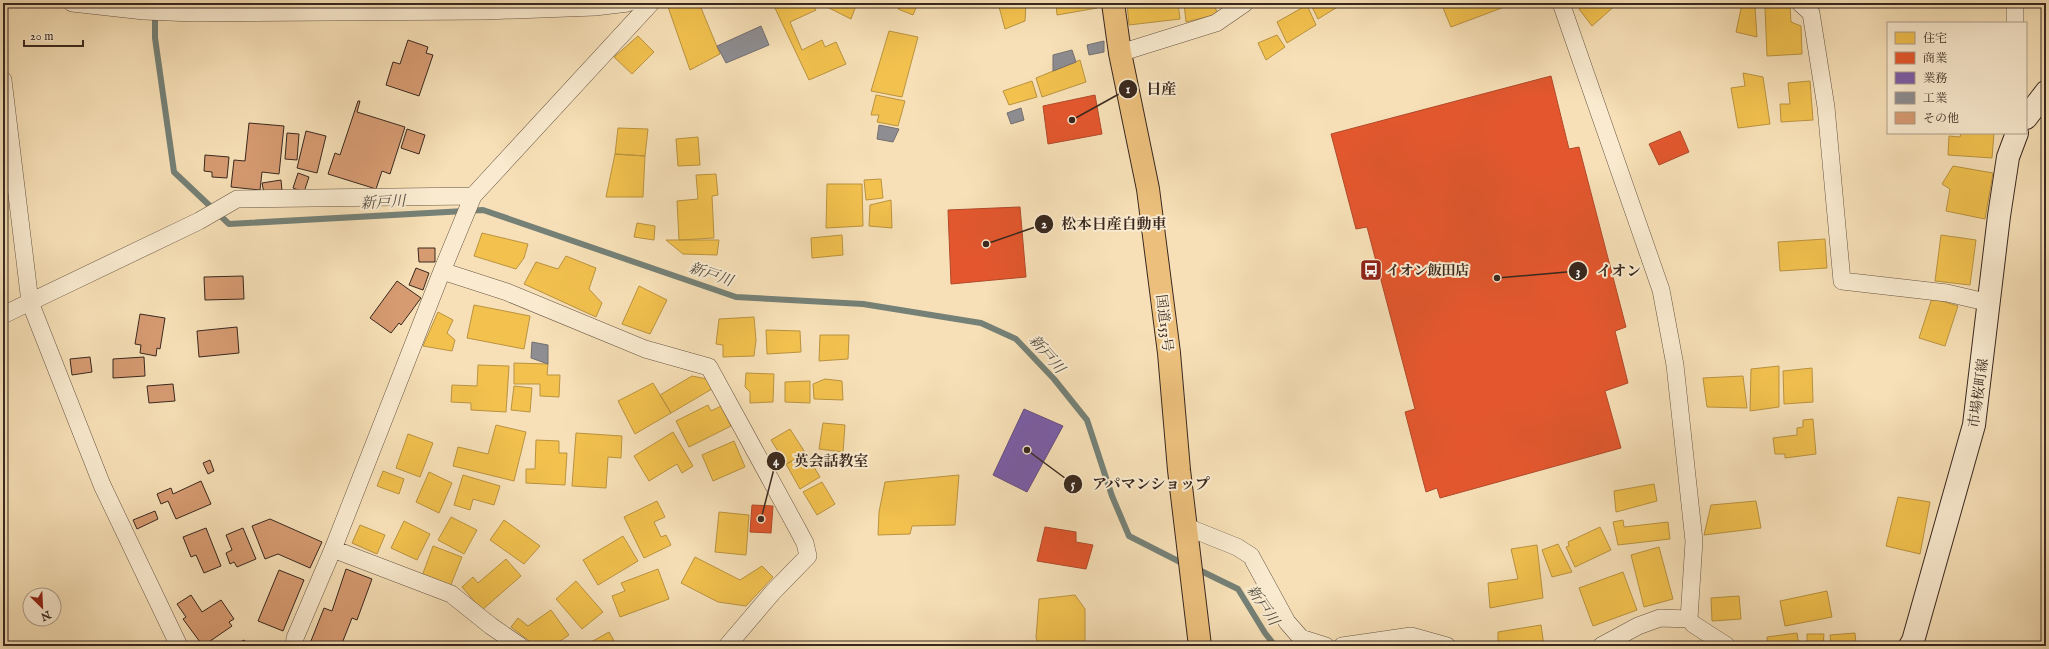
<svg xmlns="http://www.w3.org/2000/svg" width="2049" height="649" viewBox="0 0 2049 649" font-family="'IM FELL English','Noto Serif JP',serif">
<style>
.homes{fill:#f2c14e;stroke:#ba9340}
.shops{fill:#e4572e;stroke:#b1492a}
.offices{fill:#7b5ea7;stroke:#674e7e}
.industry{fill:#8d8d92;stroke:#746f70}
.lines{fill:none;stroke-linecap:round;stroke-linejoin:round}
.stream{stroke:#758177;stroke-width:6}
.building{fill:#d79b72;stroke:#39281f}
.minor-casing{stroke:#685645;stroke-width:18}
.secondary-casing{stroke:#39281f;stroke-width:24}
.trunk-casing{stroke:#39281f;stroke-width:24}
.minor{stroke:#faebd0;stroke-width:17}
.secondary{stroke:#faebd0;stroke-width:22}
.trunk{stroke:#ecc07c;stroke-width:22}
.labels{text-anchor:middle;stroke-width:4;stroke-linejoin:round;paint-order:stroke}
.poi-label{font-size:14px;font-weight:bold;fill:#39281f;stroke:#faebd0;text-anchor:start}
.street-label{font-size:14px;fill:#39281f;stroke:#faebd0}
.water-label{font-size:15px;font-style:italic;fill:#524d44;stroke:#faebd0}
.leader{fill:none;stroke:#39281f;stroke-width:1.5}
.callout-dot{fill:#39281f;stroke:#faebd0;stroke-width:1.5}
.mark-label{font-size:12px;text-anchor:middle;font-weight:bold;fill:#fff}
.callout-label{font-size:15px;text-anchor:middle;font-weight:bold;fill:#39281f;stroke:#faebd0;stroke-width:4;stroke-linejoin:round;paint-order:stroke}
</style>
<rect width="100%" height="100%" fill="#f7e0b7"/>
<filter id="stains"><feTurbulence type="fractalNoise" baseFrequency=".005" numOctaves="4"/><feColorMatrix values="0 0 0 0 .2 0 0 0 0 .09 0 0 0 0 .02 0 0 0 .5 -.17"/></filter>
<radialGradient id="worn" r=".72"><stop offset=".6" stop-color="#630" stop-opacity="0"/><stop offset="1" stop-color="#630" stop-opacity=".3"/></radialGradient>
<path class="homes" d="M670,3H699L720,54L690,70L667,4Z
M776,3H812L816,10L790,22L802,50L822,40L825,47L836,42L846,64L809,80L773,4Z
M829,3H857L851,19L827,7Z
M900,3H918L913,15L898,9Z
M998,3H1026L1025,21L1005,29Z
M1056,3H1097V8L1057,15Z
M1127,3H1178L1180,19L1129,25Z
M1184,3H1213L1218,14L1186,22Z
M1310,3H1344L1318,19Z
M1441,3H1515L1451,27Z
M1588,3H1618L1592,26L1579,9Z
M1742,4L1755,7L1757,37L1736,32Z
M1307,5L1316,25L1287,43L1277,22Z
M1790,6L1791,22L1801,26L1802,54L1767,56L1765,8Z
M889,31L918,37L902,97L871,91Z
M1277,35L1285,47L1266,60L1258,43Z
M638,36L654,52L632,74L614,57Z
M1080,60L1086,82L1042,97L1036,78Z
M1743,73L1763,77L1770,124L1738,128L1731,88L1745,86Z
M1032,81L1037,97L1009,105L1003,91Z
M1810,81L1813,120L1781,122L1780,104H1790L1788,83Z
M876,95L905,101L898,126L877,122L879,115H871Z
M618,128L648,129L645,156L615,154Z
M1961,133H1994L1992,158L1948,155L1949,136L1960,137Z
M698,137L700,165L678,166L676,139Z
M615,154L645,156L643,197H606Z
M1953,166L1993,173L1985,219L1946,211L1950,189L1942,184Z
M716,174L718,195L712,196L714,238L679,240L677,201L698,199L696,175Z
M881,179L883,198L866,200L864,180Z
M827,184H862L863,226L826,228Z
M891,200L892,228L869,226L870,205Z
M637,223L655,226L654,240L634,237Z
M482,233L528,244L524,258L516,269L474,256Z
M842,235L843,255L812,258L811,238Z
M1941,235L1976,240L1970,285L1935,281Z
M1825,239L1827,268L1780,271L1778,242Z
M666,240H719L717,255L683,254Z
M566,256L596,268L589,289L602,303L596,317L524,284L536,262L558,269Z
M639,286L667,300L650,334L622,324Z
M1932,298L1958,306L1945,346L1919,338Z
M474,305L530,316L524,349L467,338Z
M438,312L453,320L447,333L455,340L452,351L423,346Z
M754,317L756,340L754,356L723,357V345L716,344L719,319Z
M766,330L800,331L801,352L767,354Z
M820,335H849L848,359L819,361Z
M514,363L548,364L547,375H560L559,397L540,396V384H514Z
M478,365L509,366L506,412L471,410V403L451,402L452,385L477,386Z
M1779,366V407L1750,411L1751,369Z
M1812,368L1813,402L1784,404L1783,371Z
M746,373L774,374L773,402L750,403V392L745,387Z
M692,376L707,379L712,389L671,413L660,395Z
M1743,376L1747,408L1707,407L1703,378Z
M825,379L842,381L843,400L814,399L813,384Z
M810,381V403L785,402V382Z
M653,383L671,413L635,434L618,401Z
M514,386L532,388L530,412L511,410Z
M708,405L711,411L721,406L731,426L689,447L676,421Z
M1813,419L1816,454L1785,458V454H1775L1773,438L1797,435V428L1803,427V420Z
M823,423L845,425L843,452L819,449Z
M496,425L526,432L514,481L453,466L458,447L488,454Z
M790,429L806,454L786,464L771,440Z
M673,432L693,466L682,473L677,464L649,481L634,456Z
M576,433L622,436L621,458L608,457L606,488L572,486Z
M408,434L433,443L420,477L396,468Z
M536,440L559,441V453H567L565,485L526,483V469H535Z
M734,441L745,467L713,481L702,455Z
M806,454L820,477L800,489L786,464Z
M383,471L404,479L399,494L377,486Z
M429,472L452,483L439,513L416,502Z
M463,475L500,486L494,505L473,499L470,510L454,505Z
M959,475L955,525L912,526L910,534L878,535L879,512L885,482Z
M822,482L835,504L817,515L803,492Z
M1654,484L1657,501L1616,512L1614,491Z
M1898,497L1930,502L1920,554L1886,546Z
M657,501L665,517L654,522L661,537L666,535L671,545L644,558L624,517Z
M1756,501L1761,528L1704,535L1711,505Z
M719,512L749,515L746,555L715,552Z
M451,517L477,530L464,554L438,540Z
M504,520L540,546L524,564L490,540Z
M1623,520L1624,527L1668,522L1670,539L1618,545L1613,522Z
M404,521L430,534L417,560L391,548Z
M360,525L385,535L377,554L352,543Z
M1600,527L1611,550L1575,567L1566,547L1569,546L1568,542Z
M623,536L638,561L598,585L583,560Z
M1558,544L1572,572L1552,577L1542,550Z
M1537,545L1543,598L1490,608L1488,583L1518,579L1511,549Z
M433,546L462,557L450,587L422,576Z
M1659,547L1673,599L1644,607L1631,555Z
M695,557L740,580L762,566L773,577L746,606L718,602L681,583Z
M506,559L521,576L482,610L462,587L473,577L478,583Z
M658,569L669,599L620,617L612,596L625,591L621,583Z
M1623,572L1637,610L1593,626L1579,588Z
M576,581L603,612L582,629L556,599Z
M1827,591L1832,617L1785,626L1780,601Z
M1075,595L1085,609V639L1084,646H1039L1036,638L1039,599Z
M1739,596L1741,619L1712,621L1711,598Z
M551,610L569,635L553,646H536L511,627L518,618L528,626Z
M1541,625L1544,646H1498V632Z
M609,632L617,646H584Z
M1797,633L1799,646H1768L1767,637Z
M1855,633L1856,646H1831L1830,635Z
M1807,634H1824L1823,646H1807Z"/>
<path class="shops" d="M1551,76L1569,149L1579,147L1626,327L1615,331L1628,383L1605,391L1621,448L1440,498L1437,488L1426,492L1405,412L1415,409L1367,227L1356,229L1331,134Z
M1095,95L1102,134L1048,144L1043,106Z
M1680,131L1689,152L1659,165L1649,144Z
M1020,207L1026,277L951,284L948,210Z
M752,505L773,506L771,533L750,532Z
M1045,527L1076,532V542L1093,545L1086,569L1037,561Z"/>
<path class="offices" d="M1024,409L1063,426L1027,492L993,475Z"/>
<path class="industry" d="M761,26L769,45L726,63L717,46Z
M1104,41V52L1089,55L1087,45Z
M1072,50L1076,62L1053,71V55Z
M1021,108L1024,120L1011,124L1007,113Z
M879,125L899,129L893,142L877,139Z
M532,342L548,345V364L531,358Z"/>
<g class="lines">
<path class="stream" d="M155,12V38L174,172L229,224L483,210L736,297L863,304L981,323L1016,339L1054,379L1087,420L1112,496L1129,536L1186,565
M1195,568L1238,589L1265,633L1275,646"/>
</g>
<path class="building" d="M408,40L428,47L426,53L433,55L419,96L386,85L393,62L400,64Z
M358,101H360L357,112L405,127L390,174L382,171L376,189L328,174L335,153L340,155Z
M249,123L284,126L279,174L262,172L260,190L231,187L234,160L245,161Z
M407,129L425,135L419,154L401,148Z
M306,131L326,136L317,173L297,168Z
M287,133L299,134L297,160L285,159Z
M205,155L229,157L227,178L212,177V172L204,171Z
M298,173L309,177L304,192L293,188Z
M281,180L282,190L264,193L262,183Z
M418,248H435V262H419Z
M416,268L429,273L423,290L409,285Z
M243,276L244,299L205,300L204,277Z
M397,281L421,298L401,325L399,323L391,333L370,318Z
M140,314L165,318L160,349L157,348L156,356L140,353L141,345L135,344Z
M237,327L239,353L199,357L197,331Z
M90,357L92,372L72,375L70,359Z
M144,357L145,376L113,378V359Z
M173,384L175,401L149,403L147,386Z
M210,460L214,471L208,474L203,463Z
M201,481L211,504L176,519L168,501L161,504L157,494L171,488L173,494Z
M155,511L158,519L137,529L133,520Z
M270,519L322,542L310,568L278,554L265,559L252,526Z
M206,528L221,566L204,573L196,555L191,557L183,537Z
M243,528L256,559L237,567L234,562L230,564L226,553L232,550L226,535Z
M346,569L372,579L357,620L352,618L341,646H309L324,608L332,611Z
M279,570L304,580L283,631L258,621Z
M191,595L202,612L221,600L234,619L229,622L232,626L203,646L183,619L186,617L177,604Z
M243,640L254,646H240Z"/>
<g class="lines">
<g class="minor-casing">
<path id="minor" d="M72,3L144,11L193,13L485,11L595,7L628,3
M1561,3L1661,290L1675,365L1694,541L1689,619L1693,624L1727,646
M1800,3L1811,13L1826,107L1842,281L1947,293L1990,303
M2015,23V3
M1120,53L1216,23L1245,3
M3,80L30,302L102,485L179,646
M442,271L507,292L645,349L709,367L797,528L805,543L808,556L773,592L727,646
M3,315L199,221L237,199L473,196
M1187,527L1237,547L1251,556L1287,622L1301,638L1326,646
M333,549L451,594L491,626L520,646
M294,646L295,638L333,549L442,271L473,196L651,3
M1342,646L1411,636L1447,646
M1601,646L1638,626L1660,618L1689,619"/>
</g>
<g class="secondary-casing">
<path id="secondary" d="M2026,118L2046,92
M1910,646L1913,641L1974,425L1999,216L2008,157L2017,133"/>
</g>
<g class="trunk-casing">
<path id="trunk" d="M1113,3L1120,53L1148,189L1169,353L1179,470L1200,646"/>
</g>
<use href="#minor" class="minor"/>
<use href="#secondary" class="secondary"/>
<use href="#trunk" class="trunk"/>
</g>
<defs>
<g id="bus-square" transform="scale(1.15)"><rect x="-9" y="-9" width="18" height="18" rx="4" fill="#8f2418" stroke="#faebd0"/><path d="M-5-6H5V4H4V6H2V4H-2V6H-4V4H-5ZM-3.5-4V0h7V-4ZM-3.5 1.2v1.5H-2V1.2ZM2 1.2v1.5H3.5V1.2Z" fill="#fff"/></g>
</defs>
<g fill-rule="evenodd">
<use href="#bus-square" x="1371" y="270"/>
</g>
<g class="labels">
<g class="poi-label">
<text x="1386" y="275">イオン飯田店</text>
</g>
<g class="street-label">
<text transform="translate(1165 323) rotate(83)" y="5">国道153号</text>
<text transform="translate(1978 393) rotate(-82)" y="5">市場桜町線</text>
</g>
<g class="water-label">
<text transform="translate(383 202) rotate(-3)" y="5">新戸川</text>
<text transform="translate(711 274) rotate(19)" y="5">新戸川</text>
<text transform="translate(1047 354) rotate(49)" y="5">新戸川</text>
<text transform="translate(1263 605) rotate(56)" y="5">新戸川</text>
</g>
</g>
<path class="leader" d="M1072 120L1128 89M986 244L1044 224M1497 278L1578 271M761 519L776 461M1027 450L1073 484"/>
<g class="callout-dot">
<circle cx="1072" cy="120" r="4"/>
<circle cx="986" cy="244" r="4"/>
<circle cx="1497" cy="278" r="4"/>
<circle cx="761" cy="519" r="4"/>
<circle cx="1027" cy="450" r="4"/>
<circle cx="1128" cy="89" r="10"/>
<circle cx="1044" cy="224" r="10"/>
<circle cx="1578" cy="271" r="10"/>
<circle cx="776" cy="461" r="10"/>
<circle cx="1073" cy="484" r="10"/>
</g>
<g class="mark-label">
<text x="1128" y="93">1</text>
<text x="1044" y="228">2</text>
<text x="1578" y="275">3</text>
<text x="776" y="465">4</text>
<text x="1073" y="488">5</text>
</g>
<g class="callout-label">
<text x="1161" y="94">日産</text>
<text x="1114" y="229">松本日産自動車</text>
<text x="1619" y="276">イオン</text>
<text x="831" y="466">英会話教室</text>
<text x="1151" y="489">アパマンショップ</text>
</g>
<rect width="2049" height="649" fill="none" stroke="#f7e0b7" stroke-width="16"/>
<rect x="4" y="4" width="2041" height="641" fill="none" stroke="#39281f" stroke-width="2"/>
<rect x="8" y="8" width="2033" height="633" fill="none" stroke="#39281f"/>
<rect x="1887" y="22" width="140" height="112" fill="#faebd0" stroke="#ad9d89"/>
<rect x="1895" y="32" width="20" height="12" fill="#f2c14e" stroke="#ad9d89"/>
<text x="1923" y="42" font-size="12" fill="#39281f">住宅</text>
<rect x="1895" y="52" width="20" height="12" fill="#e4572e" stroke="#ad9d89"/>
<text x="1923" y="62" font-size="12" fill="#39281f">商業</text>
<rect x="1895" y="72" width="20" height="12" fill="#7b5ea7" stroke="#ad9d89"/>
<text x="1923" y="82" font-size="12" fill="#39281f">業務</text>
<rect x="1895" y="92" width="20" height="12" fill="#8d8d92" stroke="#ad9d89"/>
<text x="1923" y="102" font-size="12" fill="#39281f">工業</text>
<rect x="1895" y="112" width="20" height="12" fill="#d79b72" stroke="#ad9d89"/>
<text x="1923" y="122" font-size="12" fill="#39281f">その他</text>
<g transform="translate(42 607) rotate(156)"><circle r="19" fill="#faebd0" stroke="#ad9d89"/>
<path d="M0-3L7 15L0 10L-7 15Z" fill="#8f2418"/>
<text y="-6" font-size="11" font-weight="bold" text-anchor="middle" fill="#39281f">N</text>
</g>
<path d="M24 40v6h59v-6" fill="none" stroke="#39281f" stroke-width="2"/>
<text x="30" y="40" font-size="12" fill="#39281f" stroke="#faebd0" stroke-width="3" paint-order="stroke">20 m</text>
<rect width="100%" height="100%" filter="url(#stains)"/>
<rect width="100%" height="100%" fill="url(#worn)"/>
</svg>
